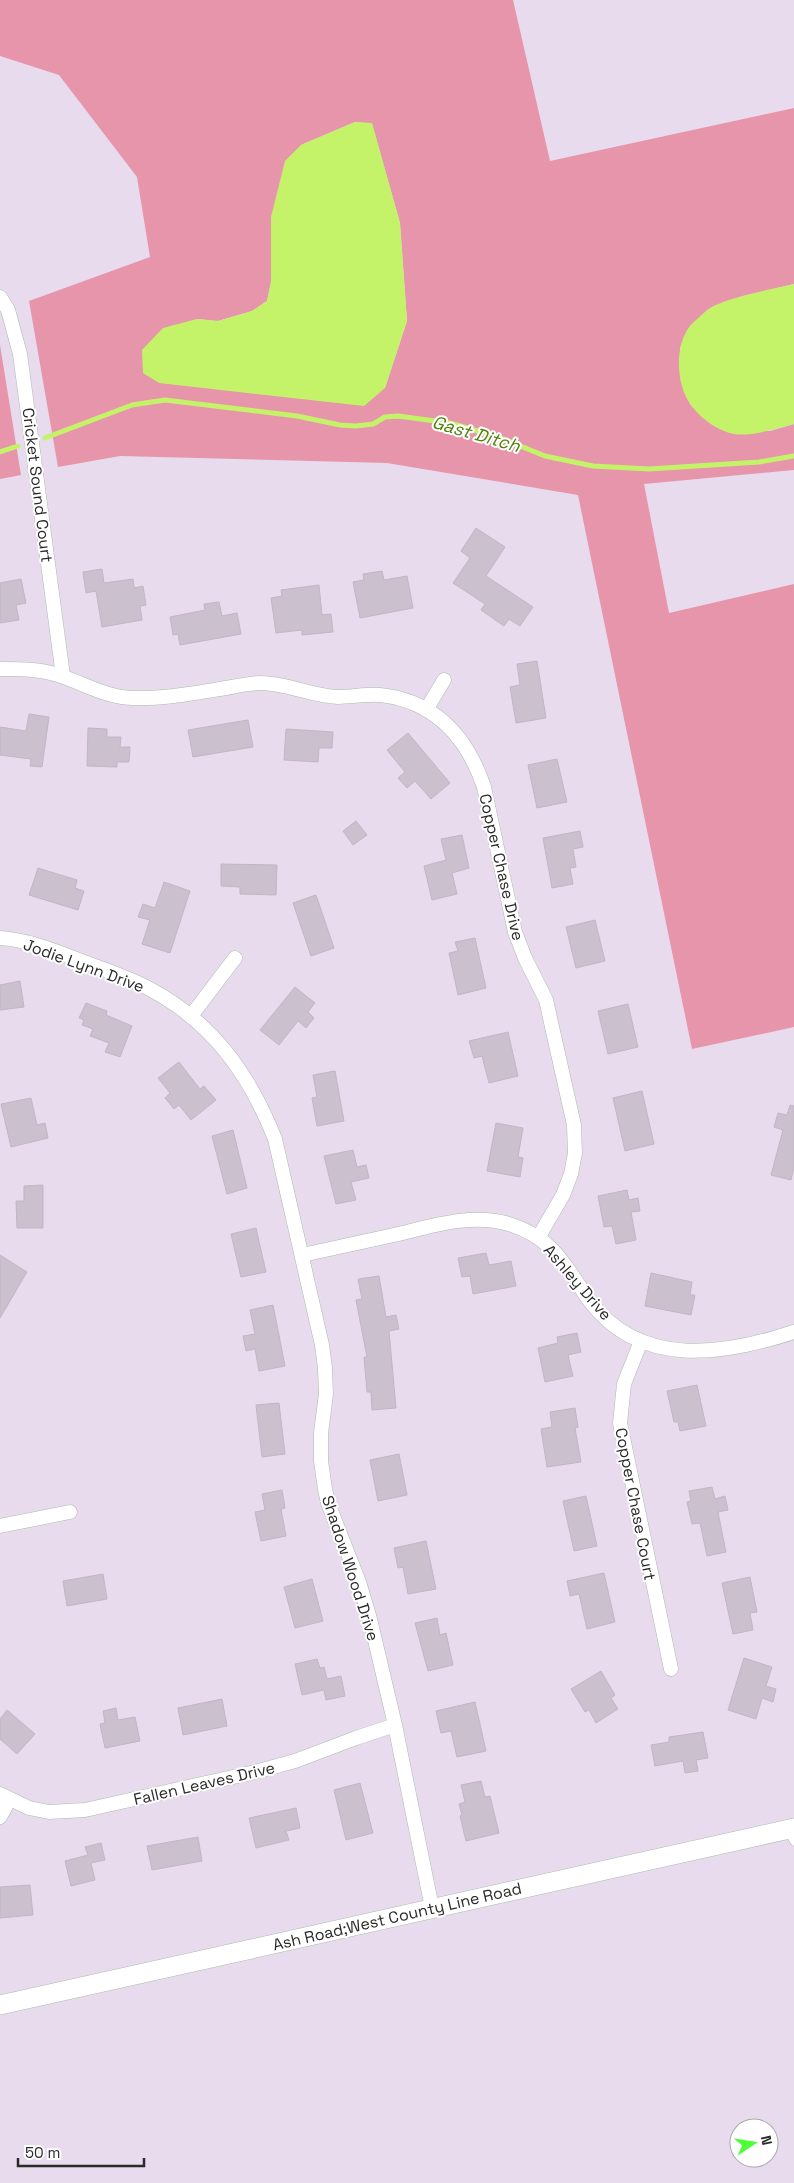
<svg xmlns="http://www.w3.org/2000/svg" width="794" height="2183" viewBox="0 0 794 2183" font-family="'Space Grotesk',sans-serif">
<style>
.green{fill:#e695aa;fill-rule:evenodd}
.water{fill:#c4f36a}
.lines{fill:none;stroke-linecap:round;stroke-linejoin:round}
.stream{stroke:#c4f36a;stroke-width:5}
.building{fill:#cac0ce;stroke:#c3b5c8}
.lane-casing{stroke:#aebbac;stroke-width:8}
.street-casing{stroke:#aebbac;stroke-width:15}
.secondary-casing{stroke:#aebbac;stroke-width:20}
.lane{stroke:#fff;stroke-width:7}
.street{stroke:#fff;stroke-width:14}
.secondary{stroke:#fff;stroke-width:19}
.labels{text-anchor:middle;stroke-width:4;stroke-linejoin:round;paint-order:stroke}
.street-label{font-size:16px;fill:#2a2a2a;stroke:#fff}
.water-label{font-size:18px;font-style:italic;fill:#4f830a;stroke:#fff}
</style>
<rect width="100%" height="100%" fill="#e7dbed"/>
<path class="green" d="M0,0H513L550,161L794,108V284L740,297L690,326L680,348V378L690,404L711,424L770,431L794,424V470L644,484L669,613L794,584V1027L692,1049L578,495L387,463L120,456L58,467L29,301L150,257L137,177L59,75L0,56ZM355,122L372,124L400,223L407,321L385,388L197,319L218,321L252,311L267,301L301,145Z
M0,345L21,475L0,479Z"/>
<path class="water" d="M355,122L372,123L400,223L407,321L385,388L364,406L159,383L143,373L142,350L163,328L197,319L218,321L252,311L267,301L271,281V217L285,161L301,145Z
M794,284V424C779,428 749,437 734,434C718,431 700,418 691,405C676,385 674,346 690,326C695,320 702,315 707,310C723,298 773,289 794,284Z"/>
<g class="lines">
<path class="stream" d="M45,438L132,405L165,400L297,416L340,425L356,426L373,424L385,417L398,416L450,423L498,437L545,456L593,466L649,469L759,462L794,456
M0,452L18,446"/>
</g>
<path class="building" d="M476,528L505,547L486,576L533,607L520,626L509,619L504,626L481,610L485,604L453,583L470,558L461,551Z
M102,569L104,583L133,579L134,588L143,586L146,605L140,606L142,620L102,627L96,591L86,593L83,572Z
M382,571L384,580L407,576L413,608L360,618L353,582L364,580L363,574Z
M21,579L26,603L16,605L19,620L0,623V583Z
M319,585L322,615L331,614L333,632L302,635V630L276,633L271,598L282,596L281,590Z
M219,602L222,616L237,613L241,634L180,645L178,634L173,635L170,617L205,610L204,604Z
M537,661L546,718L516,723L510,687L520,685L517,664Z
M29,714L49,717L42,767L30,766L31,759L0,755V727L26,731Z
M248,720L253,747L193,757L188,730Z
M88,728L107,729V737H121L120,747H130L129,762H117V767L87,766Z
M286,729L333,732L332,748H319L318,762L284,760Z
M408,733L450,783L431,799L415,781L407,788L398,778L405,772L387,750Z
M557,759L567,802L537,808L528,765Z
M356,821L367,835L353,845L343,831Z
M580,831L583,847L573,849L576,867L570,868L573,884L552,888L543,838Z
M462,835L469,868L452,873L457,894L432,900L424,866L446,860L441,839Z
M221,864L277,865L276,895L240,894V887L221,886Z
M38,868L77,880L75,888L84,891L78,910L29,895Z
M164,882L190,891L170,953L142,944L150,920L138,917L143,904L155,908Z
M316,895L334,948L311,956L293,903Z
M595,920L605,961L576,968L566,927Z
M475,938L486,988L458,995L449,953L458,951L455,942Z
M20,981L24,1007L0,1010V985Z
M295,987L315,1003L308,1012L314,1018L306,1028L298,1021L279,1045L260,1030Z
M86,1003L107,1011L106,1015L132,1026L120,1057L105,1052L109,1043L90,1036L93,1029L82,1025L84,1020L79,1018Z
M628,1004L638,1047L608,1054L598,1011Z
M508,1032L518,1076L489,1083L482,1056L474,1058L469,1041Z
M179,1062L200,1089L204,1086L216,1100L191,1120L179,1105L174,1109L165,1098L170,1093L158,1078Z
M335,1071L344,1121L317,1126L312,1098L317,1097L313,1075Z
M642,1091L654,1144L625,1151L613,1098Z
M31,1098L37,1125L45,1123L48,1138L11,1147L1,1104Z
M790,1105L794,1106V1167L791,1180L771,1175L783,1130L774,1127L778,1113L787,1115Z
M496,1123L523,1128L518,1157L523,1158L520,1177L487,1171Z
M233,1130L247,1188L227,1194L212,1136Z
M353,1150L357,1167L366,1165L369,1178L351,1182L356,1200L336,1204L324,1156Z
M43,1185V1228H17L16,1201H24V1186Z
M627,1190L629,1200L638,1198L640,1211L631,1212L636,1240L616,1244L612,1226L604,1227L598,1196Z
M256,1228L266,1272L241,1277L231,1234Z
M486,1253L489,1265L511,1261L516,1286L473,1294L470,1276L462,1277L458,1258Z
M0,1255L27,1272L0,1318Z
M651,1273L692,1282L690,1295H695L691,1315L645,1306Z
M379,1276L386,1317L396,1315L399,1329L389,1331L396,1408L372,1410L371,1392H367L364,1357H367L356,1300L362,1299L358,1279Z
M273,1305L285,1366L259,1371L255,1349L246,1351L243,1336L255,1334L250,1310Z
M577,1333L581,1352L568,1355L573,1376L545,1382L538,1348L558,1343L557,1337Z
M697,1385L706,1426L680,1431L678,1422H674L667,1391Z
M279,1403L285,1454L262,1457L256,1405Z
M575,1408L578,1427L575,1428L581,1462L547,1467L541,1429L552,1427L550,1412Z
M399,1454L407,1495L378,1501L370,1460Z
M712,1487L715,1499L725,1496L728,1510L718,1512L726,1552L707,1556L700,1523L692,1524L687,1502L691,1501L689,1491Z
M282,1490L285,1508L281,1509L286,1536L261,1541L255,1512L265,1510L262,1494Z
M586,1496L597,1546L574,1551L563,1501Z
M426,1541L436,1589L408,1594L403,1567L398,1568L394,1548Z
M604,1573L615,1622L587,1629L579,1594L570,1596L567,1581Z
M103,1574L107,1599L67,1606L63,1581Z
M750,1577L757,1612L750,1613L753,1630L733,1634L722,1583Z
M312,1579L323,1621L295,1628L284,1587Z
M437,1618L440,1635L446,1633L453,1665L428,1671L415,1623Z
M744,1658L772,1667L766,1686L776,1689L773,1702L762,1698L756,1719L728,1710Z
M317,1659L320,1668L324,1667L327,1679L341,1676L345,1696L326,1700L324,1690L302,1695L295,1664Z
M601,1671L615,1695L611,1698L618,1709L596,1723L589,1710L585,1712L571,1689Z
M222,1699L227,1726L183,1735L178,1708Z
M475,1702L486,1751L457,1757L451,1731L441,1733L436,1711Z
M116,1708L118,1720L135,1717L140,1741L105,1748L100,1724L105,1723L103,1711Z
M7,1710L35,1734L17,1754L0,1739V1719Z
M703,1732L708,1758L696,1760L698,1771L685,1773L683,1761L655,1766L651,1745L669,1742V1737Z
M481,1781L485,1797L490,1796L499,1833L466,1841L460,1816L462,1815L459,1804L465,1802L461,1785Z
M360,1783L373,1833L346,1840L334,1790Z
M296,1808L300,1828L286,1831L289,1840L256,1848L249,1818Z
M198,1837L202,1861L152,1870L147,1846Z
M101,1843L105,1860L91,1863L95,1880L71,1886L65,1861L88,1855L85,1847Z
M30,1885L33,1915L0,1918V1887Z"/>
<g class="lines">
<g class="lane-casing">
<path id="lane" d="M787,1830L794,1842"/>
</g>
<g class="street-casing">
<path id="street" d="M0,297L8,310L20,354L63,676
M0,669C22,669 43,669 64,677C86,685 107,697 132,698C164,699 195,693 226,688C237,686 249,683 260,683C287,683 311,696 338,697C352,697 366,694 380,695C435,701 467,737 484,787L515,932L525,958L546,1000L574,1125L575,1153L571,1174L563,1195L538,1238
M426,710L444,680
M0,938C30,940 57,952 84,962C105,970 127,977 148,988C211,1021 249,1073 275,1139L322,1345L325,1368L326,1394L321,1433V1461L325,1489L328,1503L359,1582L370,1619L395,1725L432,1908
M191,1016L235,958
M302,1255C333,1248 363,1242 394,1235C432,1226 471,1213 509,1224C554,1238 565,1266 589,1300C640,1369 724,1355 794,1332
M641,1341L624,1384L620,1423L671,1669
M0,1526L70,1512
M0,1794L29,1808L49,1812L85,1810L251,1773L295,1761L356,1738L395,1725
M0,1817L9,1800"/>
</g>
<g class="secondary-casing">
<path id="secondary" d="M0,2005L794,1828"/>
</g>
<use href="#lane" class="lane"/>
<use href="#street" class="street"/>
<use href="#secondary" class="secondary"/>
</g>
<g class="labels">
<g class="street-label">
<text transform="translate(38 485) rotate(83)" y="6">Cricket Sound Court</text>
<text transform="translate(502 867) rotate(77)" y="6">Copper Chase Drive</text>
<text transform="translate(84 965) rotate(20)" y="6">Jodie Lynn Drive</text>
<text transform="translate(578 1282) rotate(49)" y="6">Ashley Drive</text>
<text transform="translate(636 1504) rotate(79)" y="6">Copper Chase Court</text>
<text transform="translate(351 1568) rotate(72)" y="6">Shadow Wood Drive</text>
<text transform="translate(204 1783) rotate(-13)" y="6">Fallen Leaves Drive</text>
<text transform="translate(397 1916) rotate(-13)" y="6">Ash Road;West County Line Road</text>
</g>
<g class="water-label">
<text transform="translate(476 434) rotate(16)" y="6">Gast Ditch</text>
</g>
</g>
<g transform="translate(754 2143) rotate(78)"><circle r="24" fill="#ffffff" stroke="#aaaaaa"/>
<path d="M0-4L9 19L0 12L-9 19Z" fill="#4bff36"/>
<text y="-8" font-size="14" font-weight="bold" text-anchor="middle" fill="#2a2a2a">N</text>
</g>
<path d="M18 2158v8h126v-8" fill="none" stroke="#2a2a2a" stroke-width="2.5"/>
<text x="25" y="2158" font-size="15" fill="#2a2a2a" stroke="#ffffff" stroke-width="4" paint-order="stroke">50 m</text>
</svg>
